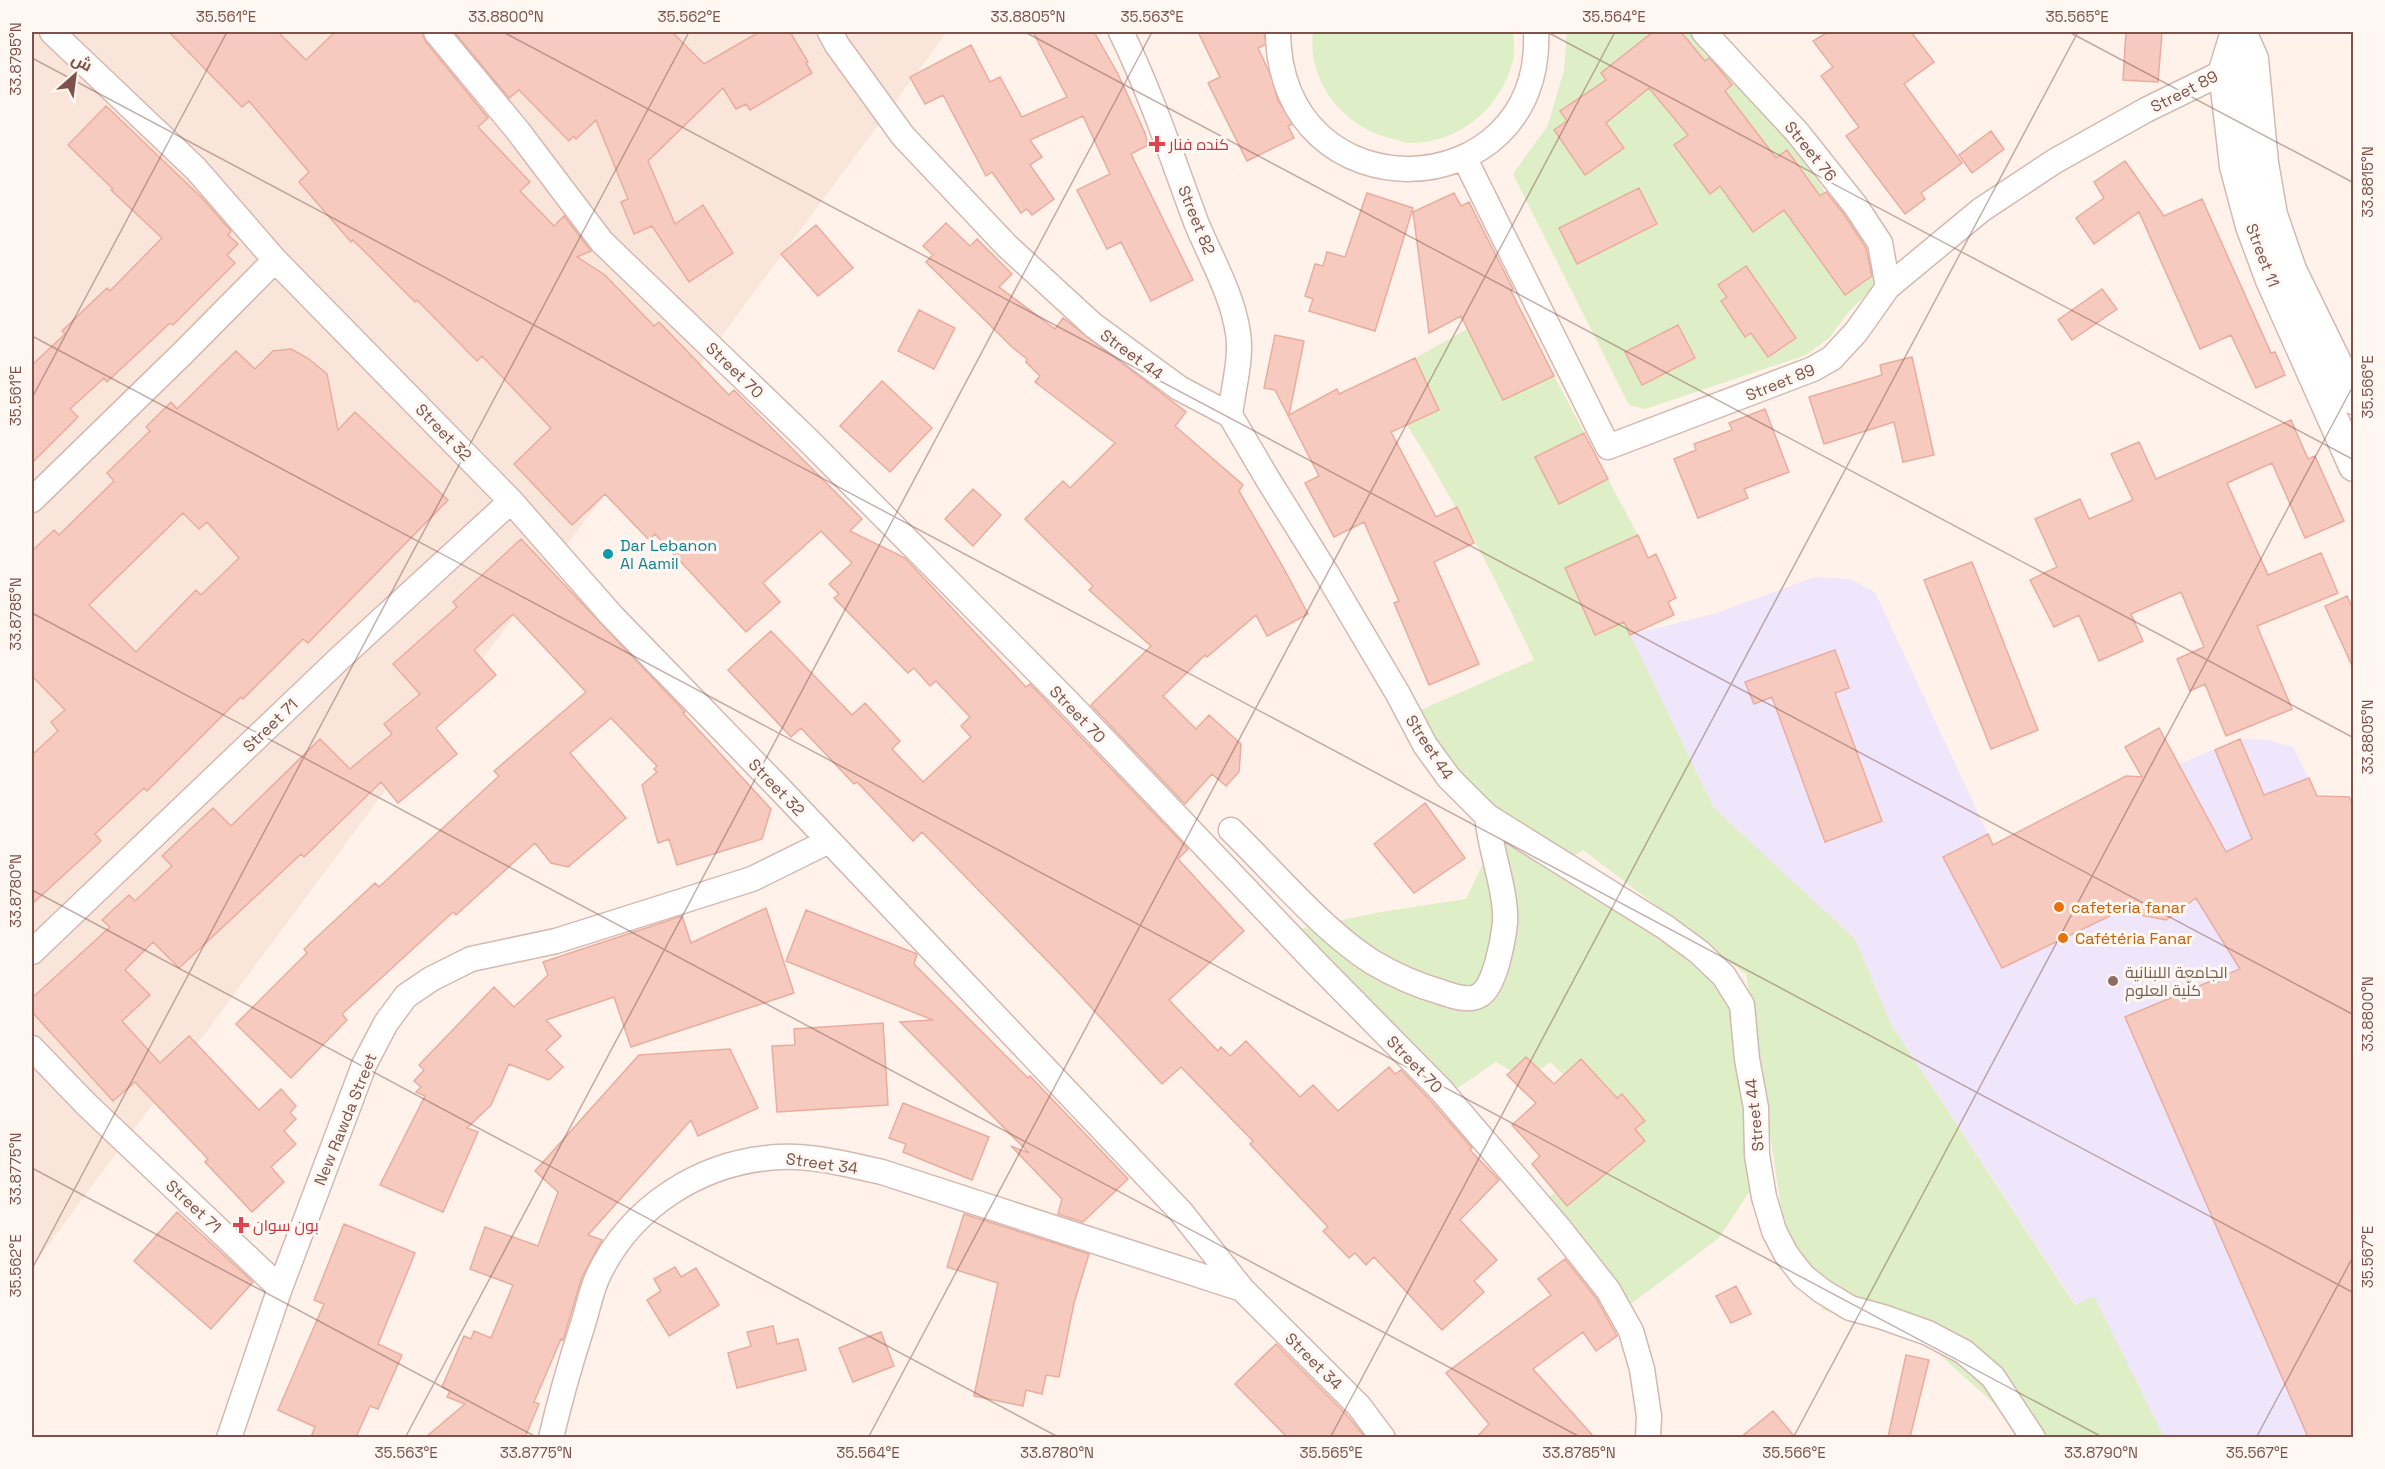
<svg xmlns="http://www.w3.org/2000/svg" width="2385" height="1469" viewBox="0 0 2385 1469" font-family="'Space Grotesk',Cairo,sans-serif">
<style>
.residential{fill:#f9e5da}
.education{fill:#efe6fb}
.green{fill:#deeec6}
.building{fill:#f6cabf;stroke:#eaac9e;stroke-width:1.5;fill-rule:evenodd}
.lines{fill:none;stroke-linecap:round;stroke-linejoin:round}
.minor-casing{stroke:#d5b9b0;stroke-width:27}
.tertiary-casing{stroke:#d5b9b0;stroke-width:33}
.minor{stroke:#fff;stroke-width:24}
.tertiary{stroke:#fff;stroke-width:30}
.ticks{fill:none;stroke:#7c524a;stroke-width:1.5;stroke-opacity:0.45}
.health-dot{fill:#e0444e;stroke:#fff7f2;stroke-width:2}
.culture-dot{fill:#0f9aa8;stroke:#fff7f2;stroke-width:2}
.food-dot{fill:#e8710a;stroke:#fff7f2;stroke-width:2}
.education-dot{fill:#8d6e63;stroke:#fff7f2;stroke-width:2}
.labels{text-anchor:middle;stroke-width:6;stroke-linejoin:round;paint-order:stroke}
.street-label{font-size:16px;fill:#7c524a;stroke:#fff7f2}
.health-label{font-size:16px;fill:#be3a42;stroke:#fff7f2;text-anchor:start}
.culture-label{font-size:16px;fill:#0d838f;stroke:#fff7f2;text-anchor:start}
.food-label{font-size:16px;fill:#c56008;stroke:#fff7f2;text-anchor:start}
.education-label{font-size:16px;fill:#785e54;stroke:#fff7f2;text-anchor:start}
.neatline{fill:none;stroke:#7c524a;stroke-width:2}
.ticks-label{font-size:15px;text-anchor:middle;fill:#7c524a}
</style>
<rect width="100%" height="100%" fill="#fef2ea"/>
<path class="residential" d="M32,32H947L32,1267Z"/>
<path class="education" d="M1815,577L1850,579L1875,592L1993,845L2126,776L2147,777L2240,739L2268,740L2293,747L2317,796L2353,797V1437H2164L2094,1297L2076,1305L1891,1024L1855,939L1714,808L1630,635L1717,613Z"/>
<path class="green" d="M1313,32H1513C1513,39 1515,47 1514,55C1505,104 1462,143 1411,143C1405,143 1398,140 1393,139C1344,128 1307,83 1313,32Z
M1567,32H1696L1753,95L1820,184L1877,283L1847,314L1829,338L1806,355L1645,409L1629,405L1513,174L1548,125L1564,70Z
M1467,329L1503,400L1554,376L1584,432L1535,457L1558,503L1608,479L1638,535L1565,568L1624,622L1714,808L1855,939L1891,1024L2075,1305L2094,1296L2164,1437H2031L1931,1347L1823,1310L1784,1228L1746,974L1583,850L1562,863L1726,988L1753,1186L1719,1238L1624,1309L1540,1206L1598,1152L1591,1100L1550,1062L1527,1080L1496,1062L1453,1091L1286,932L1375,913L1466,899L1497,834L1409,715L1534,660C1497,579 1454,501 1407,425L1439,410L1408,362Z"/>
<path class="building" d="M169,32H278L306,60L335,32H422L425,41L488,118L478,127L530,182L520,191L554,226L564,216L591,251L577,257L605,275L654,326L659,322L729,395L734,390L862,519L850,531L905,558L1026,687L1030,684L1188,849L1178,859L1244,931L1169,1000L1218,1051L1221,1047L1230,1056L1246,1041L1300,1097L1313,1085L1338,1111L1389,1067L1395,1074L1401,1070L1430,1100L1472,1148L1470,1150L1499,1180L1460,1220L1497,1260L1474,1281L1484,1292L1442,1330L1374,1257L1366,1265L1355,1253L1349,1258L1323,1231L1328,1227L1250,1144L1253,1141L1181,1067L1162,1084L1063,977L922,832L913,841L857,782L854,784L801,728L791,737L728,670L771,631L852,715L865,703L900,741L892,749L923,782L971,737L961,726L970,717L936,681L930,686L914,668L908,673L834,598L839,594L829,584L852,563L821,531L763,583L780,602L746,632L655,534L649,540L605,494L572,525L514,464L551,428L482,356L477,361L417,300L415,302L353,240L351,242L299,182L309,172L249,101L242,107Z
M454,32H672L704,64L759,32H790L808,62L806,63L812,73L750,110L746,104L736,109L723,88L648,161L675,224L703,205L733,253L689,282L652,226L634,234L621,202L628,199L596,120L576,139L574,136L569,141L519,90L509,98Z
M1033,32H1094L1118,74L1145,133L1148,145L1131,154L1193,280L1151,301L1121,242L1107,249L1077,190L1110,174L1083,116L1030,140L1042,157L1030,165L1054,199L1032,215L1027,209L1021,213L992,172L986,176L943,95L925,104L910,77L971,45L990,82L1000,77L1022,117L1067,97Z
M1198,32H1264L1266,44L1258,48L1272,78L1278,101L1294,123L1288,126L1294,138L1247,161L1208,83L1220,77Z
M1653,32H1681L1705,61L1709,58L1716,65L1732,85L1725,91L1776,158L1787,150L1820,196L1826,192L1843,213L1866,248L1872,276L1845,295L1784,210L1753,232L1720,186L1710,194L1674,145L1688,135L1649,88L1606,123L1624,148L1585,175L1554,130L1567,121L1560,111L1606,80L1601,73Z
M1828,32H1911L1934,62L1904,84L1962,163L1921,193L1925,199L1905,214L1846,136L1859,127L1821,76L1833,67L1813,41Z
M2126,32H2162L2158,82L2123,80Z
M106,106L202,198L231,231L228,235L238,244L227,255L235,263L173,325L170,323L107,382L104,378L70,409L78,417L32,463V365L65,334L62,331L107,288L110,291L162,238L111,190L113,189L68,145Z
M1991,131L2004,149L1972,173L1959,155Z
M2125,161L2164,216L2202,199L2271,353L2275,352L2285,375L2256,388L2231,335L2200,349L2139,212L2094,244L2076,218L2104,198L2094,182Z
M1639,188L1657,224L1577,264L1559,228Z
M1367,193L1413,208L1375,331L1309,311L1313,299L1305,296L1315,264L1323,266L1327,252L1345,257Z
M1454,193L1461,206L1469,202L1513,289L1511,291L1554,376L1503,400L1461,316L1429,333L1413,212Z
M946,223L970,246L977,239L1012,274L999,287L1055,329L1063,318L1186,412L1175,426L1243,485L1239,491L1283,567L1308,614L1267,636L1256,615L1207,657L1205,655L1163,696L1196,729L1209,715L1241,744L1239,772L1226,786L1212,774L1185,804L1091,705L1151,646L1089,590L1093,586L1025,519L1063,481L1070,488L1115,443L1035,382L1040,376L1026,362L1027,359L1012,347L926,262L933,255L923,246Z
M816,225L853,268L818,296L781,254Z
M1746,266L1796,338L1768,357L1751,333L1745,337L1721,301L1727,297L1718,285Z
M2102,289L2117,309L2072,340L2058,320Z
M919,310L955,328L934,369L898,351Z
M1678,325L1695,358L1642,385L1625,352Z
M1275,335L1304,341L1289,415L1337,389L1339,394L1415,358L1439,410L1391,432L1436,517L1457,507L1474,543L1434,562L1479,664L1429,685L1394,603L1399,601L1364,522L1334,537L1305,483L1319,476L1275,390L1264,388Z
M291,349L309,359L327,374L338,430L355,412L448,500L308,643L303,639L243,699L241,697L147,791L144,788L95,834L101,841L32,904V755L58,731L51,722L65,710L32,676V551L54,530L59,535L114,481L107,473L150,431L146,427L171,402L177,409L236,351L255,369L273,351ZM183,513L199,529L207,522L239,558L201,595L196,590L136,652L89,605Z
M1912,357L1934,455L1903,462L1894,422L1824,444L1809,397L1882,375L1880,365Z
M882,381L932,428L890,472L840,426Z
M1765,409L1789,472L1744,489L1748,498L1698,518L1674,459L1696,450L1694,444L1732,430L1729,423Z
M2291,420L2308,459L2315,456L2344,521L2305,538L2272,463L2227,483L2268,575L2321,553L2338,593L2257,626L2292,709L2226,736L2205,684L2190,691L2177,659L2204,647L2181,592L2131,614L2143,641L2099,661L2079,615L2054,627L2030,580L2057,567L2035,519L2080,499L2089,519L2133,500L2111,454L2139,442L2156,479Z
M1584,433L1608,479L1559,504L1535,457Z
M973,489L1001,515L973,546L945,519Z
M1638,535L1648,558L1656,554L1676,598L1668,602L1674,615L1630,635L1624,622L1595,635L1565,568Z
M521,539L685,712L683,713L771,809L762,839L677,865L669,839L658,843L642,785L657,772L654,769L657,766L611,718L570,753L626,818L568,867L551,863L535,843L456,915L453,912L342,1014L347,1020L291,1078L236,1024L307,953L304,949L375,883L379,887L499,776L494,771L586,692L513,614L474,650L496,675L436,728L457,754L398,803L381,782L304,857L301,854L179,968L153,942L125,970L150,995L122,1021L160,1063L189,1036L259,1110L281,1089L296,1106L290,1113L296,1119L284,1131L296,1144L271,1167L284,1182L252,1212L205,1162L208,1159L135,1082L113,1101L32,1012V998L110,927L102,920L129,895L135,901L172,866L162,856L213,808L231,826L320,739L350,769L392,734L384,724L420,694L393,664L457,607L453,602Z
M1972,562L2038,730L1991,749L1924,580Z
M2347,596L2354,612V670L2325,606Z
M1835,650L1849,688L1835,693L1882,821L1825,842L1772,697L1754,704L1745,682Z
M2159,728L2226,852L2252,839L2215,750L2240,739L2264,795L2309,778L2317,796L2349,797L2354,807V1437H2308L2125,1017L2240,969L2196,898L2166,920L2120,911L2002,968L1943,857L1988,834L1993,845L2126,776L2142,777L2125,747Z
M1425,803L1465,858L1414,893L1374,844Z
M766,908L794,993L631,1047L614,997L546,1020L561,1036L546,1050L563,1067L549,1080L509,1064L491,1105L467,1128L478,1132L443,1212L380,1185L425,1096L416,1092L421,1087L414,1081L424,1070L419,1065L494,987L514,1007L548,975L543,962L682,916L691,943Z
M806,910L917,954L914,964L1028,1078L1030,1076L1128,1179L1083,1222L1058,1214L1062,1199L1011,1146L1029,1153L900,1022L933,1020L786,961Z
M883,1023L888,1105L777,1112L772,1046L795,1045L794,1029Z
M730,1049L758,1108L698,1136L691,1120L588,1235L602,1240L582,1277L563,1340L561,1339L534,1402L539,1404L525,1437H426L465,1404L447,1397L450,1391L442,1387L464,1336L471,1339L474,1331L491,1338L513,1285L470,1269L485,1227L538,1246L558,1192L535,1171L639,1055Z
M1526,1057L1554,1084L1581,1059L1617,1098L1622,1094L1645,1121L1635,1129L1645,1141L1567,1206L1532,1164L1540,1156L1512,1125L1536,1103L1507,1075Z
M903,1103L989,1137L972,1180L903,1152L906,1144L889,1138Z
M177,1212L253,1282L211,1329L134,1261Z
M964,1214L1089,1254L1074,1303L1059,1377L1046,1375L1042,1394L1026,1390L1023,1406L974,1396L998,1283L947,1267Z
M344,1224L415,1253L378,1344L402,1355L378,1409L370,1406L356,1437H311L315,1427L278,1410L324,1304L314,1300Z
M1565,1259L1596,1298L1617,1336L1596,1351L1583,1332L1533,1369L1594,1437H1477L1489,1424L1446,1373L1551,1295L1538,1279Z
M675,1267L681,1277L696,1268L719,1305L669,1336L647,1300L661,1291L654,1279Z
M1736,1286L1751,1314L1731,1323L1716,1296Z
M773,1326L777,1344L798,1339L806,1370L737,1388L728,1353L751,1346L747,1332Z
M881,1332L894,1366L853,1382L839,1348Z
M1276,1344L1346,1414L1365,1437H1287L1235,1384Z
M1906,1355L1929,1360L1910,1437H1888Z
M1773,1411L1795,1437H1741Z"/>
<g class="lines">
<g class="minor-casing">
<path id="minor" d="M52,32L196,169L275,260L511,501L612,616L780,789L1181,1212L1242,1289L1359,1406L1383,1438
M436,32L518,131L602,242L809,441L1067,701L1316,963L1441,1090L1559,1228L1608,1290L1631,1331L1642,1369L1649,1416L1648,1438
M830,32L837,45L903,136L1007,246L1093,325L1179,388L1230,415L1267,478L1327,574L1398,694L1425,745L1449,778L1487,816L1665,927L1699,952L1724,976L1742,1005L1747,1059L1756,1108L1757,1155L1764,1197L1774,1231L1786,1254L1803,1276L1822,1291L1850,1308L1883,1317L1928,1333L1964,1352L1993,1377L2033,1438
M1121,32C1151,93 1172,158 1196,222C1211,259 1232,293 1238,333C1242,359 1233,389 1230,415
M1278,32C1280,220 1544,209 1536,32
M1704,32L1797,132L1855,205L1880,243L1888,287
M1464,157L1608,447L1813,369L1832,358L1856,332L1888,287L1981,210L2055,161L2146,110L2240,64
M32,500L183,353L275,260
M1231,830C1274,872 1324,932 1374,963C1396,976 1417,985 1441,992C1452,996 1470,1002 1480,995C1495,986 1503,941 1505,923C1507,892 1490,850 1487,816
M32,952L340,658L511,501
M32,1048L86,1104L280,1288
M229,1438L280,1288L364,1065L386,1023L406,996L431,979L471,959L556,941L752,879L829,841
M551,1438C560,1399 571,1361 583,1324C588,1308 591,1291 598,1276C631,1206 702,1161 779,1157C813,1155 849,1165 882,1172L1242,1289"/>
</g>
<g class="tertiary-casing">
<path id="tertiary" d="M2236,32L2224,71L2235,166L2251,226L2271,280L2354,466
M2241,32L2253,59L2263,163L2272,215L2291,270L2354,399"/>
</g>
<use href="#minor" class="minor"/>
<use href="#tertiary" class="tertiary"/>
</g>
<path class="ticks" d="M503,32L2354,1015M1025,32L2354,738M1547,32L2354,460M2069,32L2354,183M32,58L2354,1293M32,336L2104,1438M32,398L227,32M32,613L1582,1438M32,890L1060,1438M32,1168L538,1438M32,1269L689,32M405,1438L1152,32M868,1438L1615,32M1330,1438L2078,32M1793,1438L2354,384M2256,1438L2354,1255"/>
<g class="health-dot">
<path d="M1154 135h6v6h6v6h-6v6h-6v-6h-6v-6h6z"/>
<path d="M238 1216h6v6h6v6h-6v6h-6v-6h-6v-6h6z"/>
</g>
<circle class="culture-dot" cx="608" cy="554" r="6"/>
<g class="food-dot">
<circle cx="2059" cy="907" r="6"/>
<circle cx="2063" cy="938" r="6"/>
</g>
<circle class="education-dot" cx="2113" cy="981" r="6"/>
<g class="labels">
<g class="street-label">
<text transform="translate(2184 91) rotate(-27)" y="6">Street 89</text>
<text transform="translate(1811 151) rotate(51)" y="6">Street 76</text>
<text transform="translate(1197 220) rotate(68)" y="6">Street 82</text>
<text transform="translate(2263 255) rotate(69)" y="6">Street 11</text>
<text transform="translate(1132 354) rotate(36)" y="6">Street 44</text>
<text transform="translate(735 370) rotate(44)" y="6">Street 70</text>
<text transform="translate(1780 382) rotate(-22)" y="6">Street 89</text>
<text transform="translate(444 432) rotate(46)" y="6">Street 32</text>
<text transform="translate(1078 714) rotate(46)" y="6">Street 70</text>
<text transform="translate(270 725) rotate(-44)" y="6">Street 71</text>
<text transform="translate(1430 747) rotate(57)" y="6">Street 44</text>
<text transform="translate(777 787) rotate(46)" y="6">Street 32</text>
<text transform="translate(1415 1064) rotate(46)" y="6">Street 70</text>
<text transform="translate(1754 1115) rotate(-96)" y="6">Street 44</text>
<text transform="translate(345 1119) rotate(-68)" y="6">New Rawda Street</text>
<text transform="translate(822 1163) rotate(8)" y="6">Street 34</text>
<text transform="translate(194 1206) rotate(43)" y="6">Street 71</text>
<text transform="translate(1314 1361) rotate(45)" y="6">Street 34</text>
</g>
<g class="health-label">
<text x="1169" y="150">كنده فنار</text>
<text x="253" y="1231">بون سوان</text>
</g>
<g class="culture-label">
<text x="620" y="551">Dar Lebanon<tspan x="620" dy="18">Al Aamil</tspan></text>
</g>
<g class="food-label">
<text x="2071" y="913">cafeteria fanar</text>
<text x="2075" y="944">Cafétéria Fanar</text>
</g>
<g class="education-label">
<text x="2125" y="978">الجامعة اللبنانية<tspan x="2125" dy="18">كلّية العلوم</tspan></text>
</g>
</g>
<rect width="2385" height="1469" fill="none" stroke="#fff7f2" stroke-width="66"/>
<g transform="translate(75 75) rotate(28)" stroke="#fff7f2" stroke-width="4.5" paint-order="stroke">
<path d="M0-4.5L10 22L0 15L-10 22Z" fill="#7c524a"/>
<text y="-9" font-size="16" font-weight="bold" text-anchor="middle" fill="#7c524a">ش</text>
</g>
<rect x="33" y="33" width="2319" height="1403" class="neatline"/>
<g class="ticks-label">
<text x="226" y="22">35.561°E</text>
<text x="506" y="22">33.8800°N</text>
<text x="689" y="22">35.562°E</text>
<text x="1028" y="22">33.8805°N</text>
<text x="1152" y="22">35.563°E</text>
<text x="1614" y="22">35.564°E</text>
<text x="2077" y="22">35.565°E</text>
<text transform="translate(16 59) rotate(-90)" y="5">33.8795°N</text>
<text transform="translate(2368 182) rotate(-90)" y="5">33.8815°N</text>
<text transform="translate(2368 387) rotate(-90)" y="5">35.566°E</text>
<text transform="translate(16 396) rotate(-90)" y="5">35.561°E</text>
<text transform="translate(16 614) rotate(-90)" y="5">33.8785°N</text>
<text transform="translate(2368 737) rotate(-90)" y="5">33.8805°N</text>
<text transform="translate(16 891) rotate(-90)" y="5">33.8780°N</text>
<text transform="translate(2368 1014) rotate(-90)" y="5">33.8800°N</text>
<text transform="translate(16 1169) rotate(-90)" y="5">33.8775°N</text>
<text transform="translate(2368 1257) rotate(-90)" y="5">35.567°E</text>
<text transform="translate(16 1266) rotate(-90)" y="5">35.562°E</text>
<text x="406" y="1458">35.563°E</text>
<text x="536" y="1458">33.8775°N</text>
<text x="868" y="1458">35.564°E</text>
<text x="1057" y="1458">33.8780°N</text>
<text x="1331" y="1458">35.565°E</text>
<text x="1579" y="1458">33.8785°N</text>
<text x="1794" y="1458">35.566°E</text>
<text x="2101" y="1458">33.8790°N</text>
<text x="2257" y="1458">35.567°E</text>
</g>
</svg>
